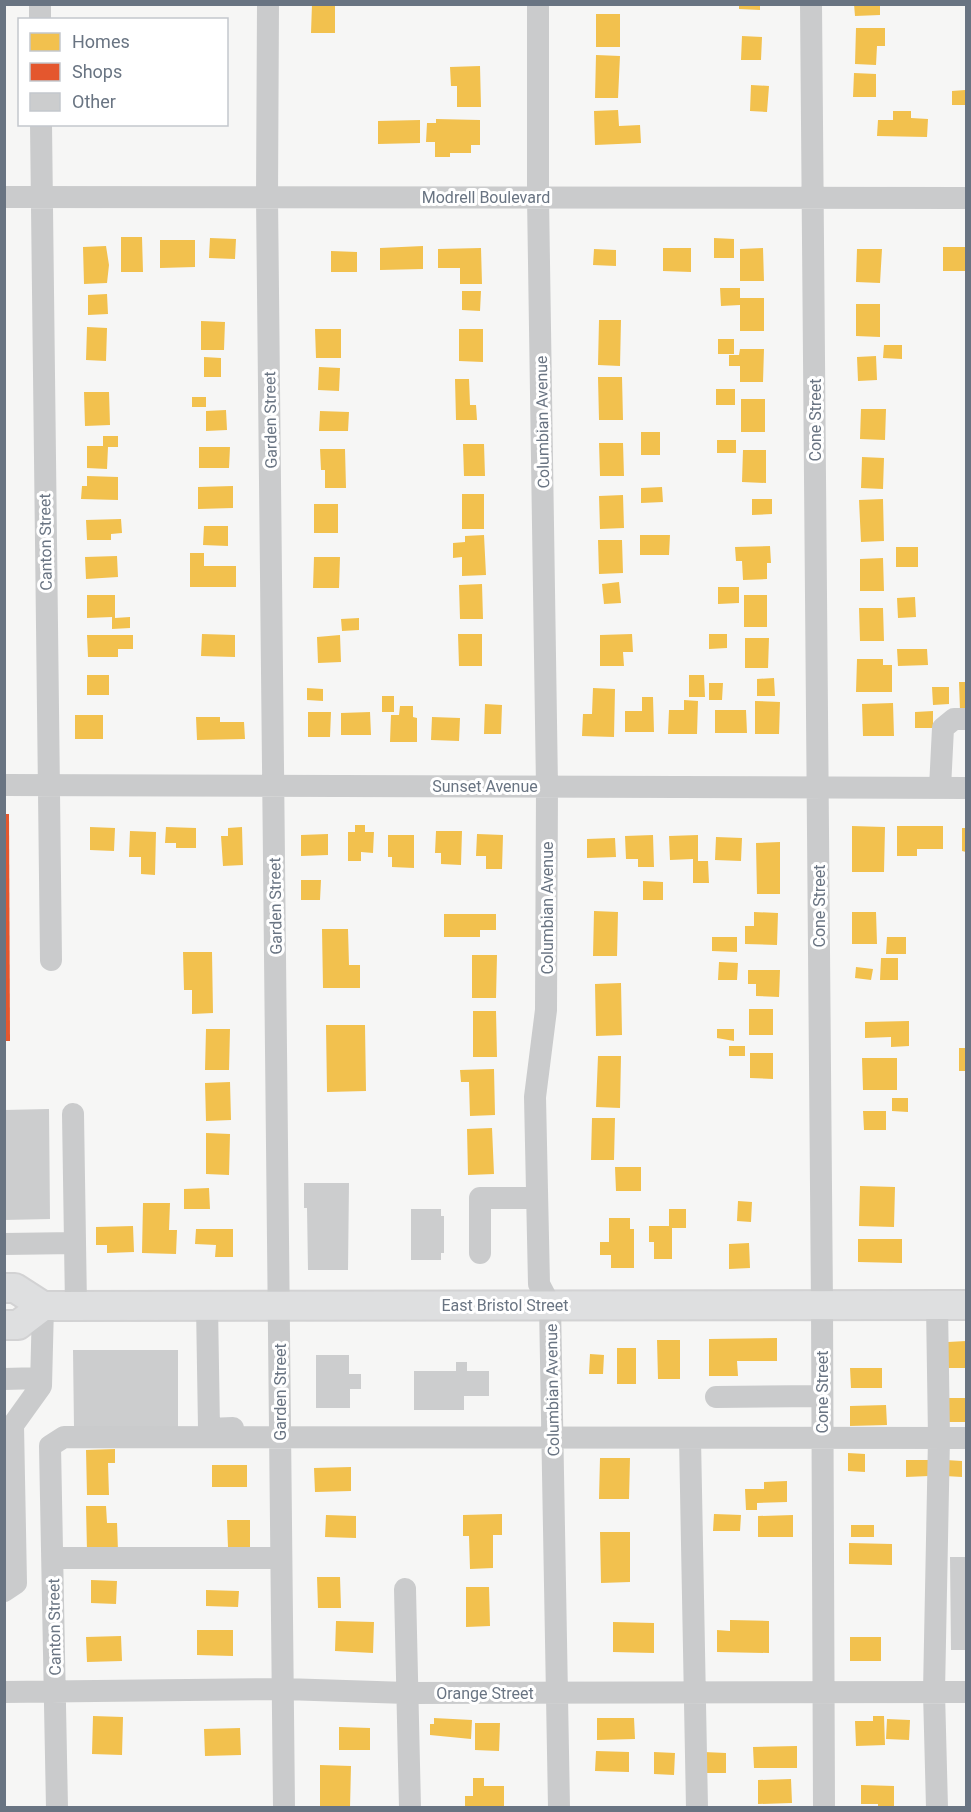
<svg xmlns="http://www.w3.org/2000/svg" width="971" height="1812" viewBox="0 0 971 1812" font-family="Roboto,sans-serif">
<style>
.homes{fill:#f2c14e}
.shops{fill:#e4572e}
.building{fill:#cccdce}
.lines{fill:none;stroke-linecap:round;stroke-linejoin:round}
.major-casing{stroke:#d2d2d3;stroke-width:32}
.minor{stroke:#cacbcc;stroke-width:22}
.major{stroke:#dedfe0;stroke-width:28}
.labels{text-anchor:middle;stroke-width:6;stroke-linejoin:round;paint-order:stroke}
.street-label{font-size:16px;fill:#697482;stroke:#fff}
</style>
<rect width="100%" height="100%" fill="#f6f6f5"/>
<path class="homes" d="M312,4H335V33H311Z
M739,4H760V10L739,9Z
M854,4H880V15L855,16Z
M596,14H620V47H596Z
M856,28H885V46H877L876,65L855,64Z
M742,36L762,37L761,60H741Z
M596,55L620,56L618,98H595Z
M480,66L481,107H457V86H451L450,67Z
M854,73L876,74V97H853Z
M751,85L769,86L767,112L750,111Z
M965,90L966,105H952V91Z
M618,110L619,126L640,125L641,143L595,145L594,111Z
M893,111H911V118L928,119L927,137L877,136L878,120H893Z
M436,119L480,120V145H471V153H450V157H435V142H426L427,123H436Z
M420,120V143L378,144V121Z
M121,237H142L143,272H121Z
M210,238L236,239L235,259L209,258Z
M714,238L734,239V258H714Z
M160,240H195V267L160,268Z
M106,246L109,265L107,283L84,284L83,247Z
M423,246V269L380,270V248Z
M943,247H966V271H943Z
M481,248L482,284H460V268H438V249Z
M663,248H691V272L663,271Z
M763,248L764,281H740V249Z
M594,249L616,250V266L593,265Z
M857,249H882L880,283L856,282Z
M331,251L357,252V272H331Z
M720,288H740V298H764V331H740V305L721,306Z
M462,291H481L480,311L462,310Z
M107,294L108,314L88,315V295Z
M856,304H880V337L856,336Z
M599,320H621L620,366L598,365Z
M201,321L225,322L224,350H201Z
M87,327L107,328L106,361L86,360Z
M315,329H341V358H316Z
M459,329H483V362L459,361Z
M718,339H734V354H718Z
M884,345H902V359L883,358Z
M740,349H764L763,382H740V366H729V355H739Z
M876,356L877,380L858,381L857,357Z
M204,357L221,358V377H204Z
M319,367L340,368L339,391L318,390Z
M598,377H622L623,420H599Z
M455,379H469L470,405H476L477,420H456Z
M716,389H735V405H716Z
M84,392H109L110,425L85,426Z
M192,397H206V407H192Z
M741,399H765V432H741Z
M861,409H886L885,440L860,439Z
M226,410L227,430L206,431V411Z
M320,411L349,412L348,431H319Z
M641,432H660V455H641Z
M103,436H118V447H108L107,469L87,468V446H103Z
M717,440H736V453H717Z
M599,443H623L624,476H600Z
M463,444H484L485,476H464Z
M199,447H230L229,468H199Z
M320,449H345L346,488H325V470H321Z
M743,450H766V483L742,482Z
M862,457L884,458L883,489L861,488Z
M87,476L118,477V500L81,499L82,486H87Z
M233,486V508L198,509V487Z
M662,487L663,502L641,503V488Z
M462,494H484V529H462Z
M623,495L624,528L600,529L599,496Z
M752,499H772V514L752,515Z
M883,499L884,541L861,542L859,500Z
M314,504H338V533H314Z
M121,519L122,533L111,534V540H87L86,520Z
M204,526H228V546L203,545Z
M484,535L486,575L462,576V557L453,558V543L465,542V536Z
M640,535H670L669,555H640Z
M598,540H622L623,573L599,574Z
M770,546L771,563H767V579L743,580L742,561H736L735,547Z
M896,547H918V567H896Z
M190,553H204V566H236V587H190Z
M117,556L118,577L86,579L85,557Z
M314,557H340L339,588H313Z
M883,558L884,591H860V559Z
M619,582L621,603L604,604L602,584Z
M482,584L483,619H460L459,585Z
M718,587H739V603L718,604Z
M87,595H115V618L130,617V628L112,629V617L87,618Z
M744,595H767V627H744Z
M915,597L916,617L898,618L897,598Z
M859,608H883L884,641H860Z
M359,618V630L342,631L341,619Z
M202,634L235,635V657L201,656Z
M458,634H482V666H459Z
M632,634L633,652H623L624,666H600V635Z
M709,634H727V648L709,649Z
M87,635H133V649H118V657H88Z
M340,635L341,662L318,663L317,637Z
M745,638H769L768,668H745Z
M897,649H927L928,665L898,666Z
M857,659H883V665H892V692H856Z
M87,675H109V695H87Z
M689,675H704L705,697H689Z
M774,678L775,696H757V679Z
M959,682H966V709L960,710Z
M709,683H723L722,700H709Z
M932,687H949V704L933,705Z
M307,688L323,689V701L307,700Z
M593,688L615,689L614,737L582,736L583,714H592Z
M382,696H394V712H382Z
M642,697H653L654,732H625V711H642Z
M684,700L698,701L697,734H668L669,710H684Z
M755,701L780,702L779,734H755Z
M893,703L894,736H863L862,704Z
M485,704L502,705L501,734H484Z
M400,706H413V717L417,718V742H390L391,715H399Z
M715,710H746L747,733H715Z
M933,711V728H915V712Z
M308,712H331L330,737H308Z
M370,712L371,735H341V713Z
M75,715H103V739H75Z
M196,717H220V722H244L245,739L197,740Z
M432,717L460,718L459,741L431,740Z
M355,825H365V832H374L373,853L361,852V861H348V832H355Z
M852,826L885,827L884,872H852Z
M897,826H943V849H917V856H897Z
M90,827L115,828L114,851L90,850Z
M166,827L196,828V848H176V843H165Z
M242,827L243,865L223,866L221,836H228V828Z
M962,828H966V852L962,851Z
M130,831L156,832L155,875L141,874V857H129Z
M436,831H462L461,865L441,864V853H435Z
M328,834V855L301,856V835Z
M477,834L503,835L502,869H486V856H476Z
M388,835H414V868L392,867V857H388Z
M653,835L654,867H638V859H626L625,836Z
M698,835V861H708L709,883H693V859L670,860L669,836Z
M716,837L742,838L741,861L715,860Z
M615,838L616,857L587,858V839Z
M780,842V894H757L756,843Z
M301,880H321L320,900H301Z
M643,881L663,882V900H643Z
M594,911L618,912L617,956H593Z
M754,912L778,913L777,945L745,944V926H754Z
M852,912H876L877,944H852Z
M444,914H496V930H480V937H444Z
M322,929H348L349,965H360V988H323Z
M712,937H737V952L712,951Z
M887,937H906V954H886Z
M183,952H212L213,1013L192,1014V990H184Z
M472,955H497L496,998H472Z
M881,958H898V980H880Z
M719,962L738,963L737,980H718Z
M856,967L873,969L871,980L855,978Z
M748,970H780L779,997L756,996V984H748Z
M621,983L622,1035L596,1036L595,984Z
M749,1009H773V1035H749Z
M473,1011H496L497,1057H473Z
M909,1021V1046L891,1047V1037L865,1038V1022Z
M326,1025H365L366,1091L327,1092Z
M206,1029H230L229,1070H205Z
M717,1029H734V1041L717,1038Z
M729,1046H745V1056H729Z
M959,1048H966V1071H959Z
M750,1053H773V1079L750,1078Z
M598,1056H621L620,1108L596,1107Z
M862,1058H897V1090H863Z
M494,1069L495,1115L470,1116L469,1082H461L460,1070Z
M230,1082L231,1120L206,1121L205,1083Z
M892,1098H908V1112L892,1111Z
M863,1111H886V1130H864Z
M592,1118H615L614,1160H591Z
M492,1128L494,1174L468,1175L467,1129Z
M206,1133L230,1134L229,1175L206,1174Z
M615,1167H641V1191H616Z
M860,1186L895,1187L894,1227L859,1226Z
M209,1188L210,1209H184V1189Z
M738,1201L752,1202L751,1222L737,1221Z
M143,1203H170L169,1230H177L176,1254L142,1253Z
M669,1209H686V1228H672V1259H654V1242H649V1226H669Z
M609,1218H630V1229H634V1268H611V1255H600V1242H609Z
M133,1226L134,1252L107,1253V1245H96V1227Z
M196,1229H233V1257H215L216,1245L195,1244Z
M858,1239H902V1263L858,1262Z
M749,1243L750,1268L729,1269V1244Z
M777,1338V1361H737L738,1376H709V1339Z
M657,1340H680V1379H658Z
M966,1341V1368H948V1342Z
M617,1348H636V1384H617Z
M590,1354L604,1355L603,1374H589Z
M850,1368H882V1388H851Z
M946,1398H966V1422H946Z
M886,1405L887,1425L850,1426V1406Z
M115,1449V1463H108L109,1495H87L86,1450Z
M848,1453L865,1454V1472L848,1471Z
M600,1458H630L629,1499H599Z
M906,1460H929V1476L906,1477Z
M946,1460L962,1461V1477L945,1476Z
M212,1465H247V1487H212Z
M351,1467V1491L315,1492L314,1468Z
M787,1481V1502L757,1503V1510H746L745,1489H764V1482Z
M86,1506H106L107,1523H117L118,1551H87Z
M502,1514V1535H493V1568L470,1569L469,1536H463V1515Z
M714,1514L741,1515L740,1531H713Z
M326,1515L356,1516V1538L325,1537Z
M793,1515V1537H758V1516Z
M227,1520H250V1547H228Z
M851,1525H874V1537H851Z
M600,1532H630V1582L601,1583Z
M849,1543L892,1544V1565L849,1564Z
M317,1577H340L341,1608H318Z
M91,1580L117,1581L116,1604L91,1603Z
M466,1587H489L490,1626L466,1627Z
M206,1590L239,1591L238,1607L206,1606Z
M730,1620L769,1621V1653L717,1652V1630L730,1631Z
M336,1621L374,1622L373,1653L335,1651Z
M613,1622L654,1623V1653L613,1652Z
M197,1630H233V1656L197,1655Z
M121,1636L122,1661L87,1662L86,1637Z
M850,1637H881V1661H850Z
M93,1716L123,1717L122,1755L92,1754Z
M873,1716H884L885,1745L856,1746L855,1721H873Z
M434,1718L472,1720L471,1739L430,1735V1724H434Z
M597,1718H634L635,1739L597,1740Z
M887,1719L910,1720L909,1740L886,1739Z
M475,1723H500L499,1751L475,1750Z
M339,1727L370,1728V1750H339Z
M240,1728L241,1755L205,1756L204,1729Z
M797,1746V1768H754L753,1747Z
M596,1751L629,1752V1772L595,1771Z
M654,1752L675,1753L674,1775L654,1774Z
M704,1752L726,1753V1773H703Z
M320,1765L351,1766L350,1808H320Z
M473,1778H484V1786H504V1808H465V1796H473Z
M791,1779L792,1803L758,1804V1780Z
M861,1785L894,1786V1808H878V1804H861Z"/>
<path class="shops" d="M4,814H9L10,1041H4Z"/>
<path class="building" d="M49,1109L50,1219L4,1220V1110Z
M304,1183H349L348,1270H308L307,1208H304Z
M411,1209H441V1216H444V1253H441V1260H411Z
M73,1350H178V1427L74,1428Z
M316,1355H349V1374H361V1389H350V1408H316Z
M456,1362H467V1371H489V1396H464V1410H414V1371H456Z
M950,1557H966V1650H951Z"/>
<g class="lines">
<g class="major-casing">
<path id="major" d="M4,1288H15L43,1306L966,1305
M4,1325H18L43,1306"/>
</g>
<path class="minor" d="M40,4V20
M268,4L267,197L284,1808
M538,4V197L547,787L546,1010L535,1097L539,1284L550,1305L559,1808
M811,4L822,1305L824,1808
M41,124L51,960
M4,197L966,198
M4,785L966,788
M940,788L943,728L954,719H966
M73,1114L76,1306
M4,1244L75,1243
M480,1253V1198H537
M207,1305L209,1429L233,1428
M937,1305L939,1438L934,1692L937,1808
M4,1379L41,1378
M716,1397L822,1396
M690,1438L697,1808
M53,1558H281
M405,1589L410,1808
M4,1591L16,1583L13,1425L41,1386L43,1306
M4,1692L284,1689L407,1693L966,1692
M57,1808L50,1446L64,1437L966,1438"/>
<use href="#major" class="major"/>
</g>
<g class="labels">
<g class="street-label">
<text x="486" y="203">Modrell Boulevard</text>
<text transform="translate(270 420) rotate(-91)" y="6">Garden Street</text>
<text transform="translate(815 420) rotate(-90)" y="6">Cone Street</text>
<text transform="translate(542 422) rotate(-91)" y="6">Columbian Avenue</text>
<text transform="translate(45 542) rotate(-91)" y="6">Canton Street</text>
<text x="485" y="792">Sunset Avenue</text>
<text transform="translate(275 906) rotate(-91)" y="6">Garden Street</text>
<text transform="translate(819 906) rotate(-90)" y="6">Cone Street</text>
<text transform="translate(547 908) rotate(-90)" y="6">Columbian Avenue</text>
<text x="505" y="1311">East Bristol Street</text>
<text transform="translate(552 1390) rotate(-91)" y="6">Columbian Avenue</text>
<text transform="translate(280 1392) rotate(-90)" y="6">Garden Street</text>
<text transform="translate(822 1392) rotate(-90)" y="6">Cone Street</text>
<text transform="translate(54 1627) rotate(-91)" y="6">Canton Street</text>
<text x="485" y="1699">Orange Street</text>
</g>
</g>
<rect width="971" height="1812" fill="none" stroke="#697482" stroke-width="12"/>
<rect x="18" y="18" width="210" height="108" fill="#ffffff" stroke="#c3c7cd" stroke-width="1.5"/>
<rect x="30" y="33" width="30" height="18" fill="#f2c14e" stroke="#c3c7cd" stroke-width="1.5"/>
<text x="72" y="48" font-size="18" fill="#697482">Homes</text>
<rect x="30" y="63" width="30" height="18" fill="#e4572e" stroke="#c3c7cd" stroke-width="1.5"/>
<text x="72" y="78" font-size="18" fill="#697482">Shops</text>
<rect x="30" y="93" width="30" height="18" fill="#cccdce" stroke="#c3c7cd" stroke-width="1.5"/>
<text x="72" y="108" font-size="18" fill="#697482">Other</text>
</svg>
